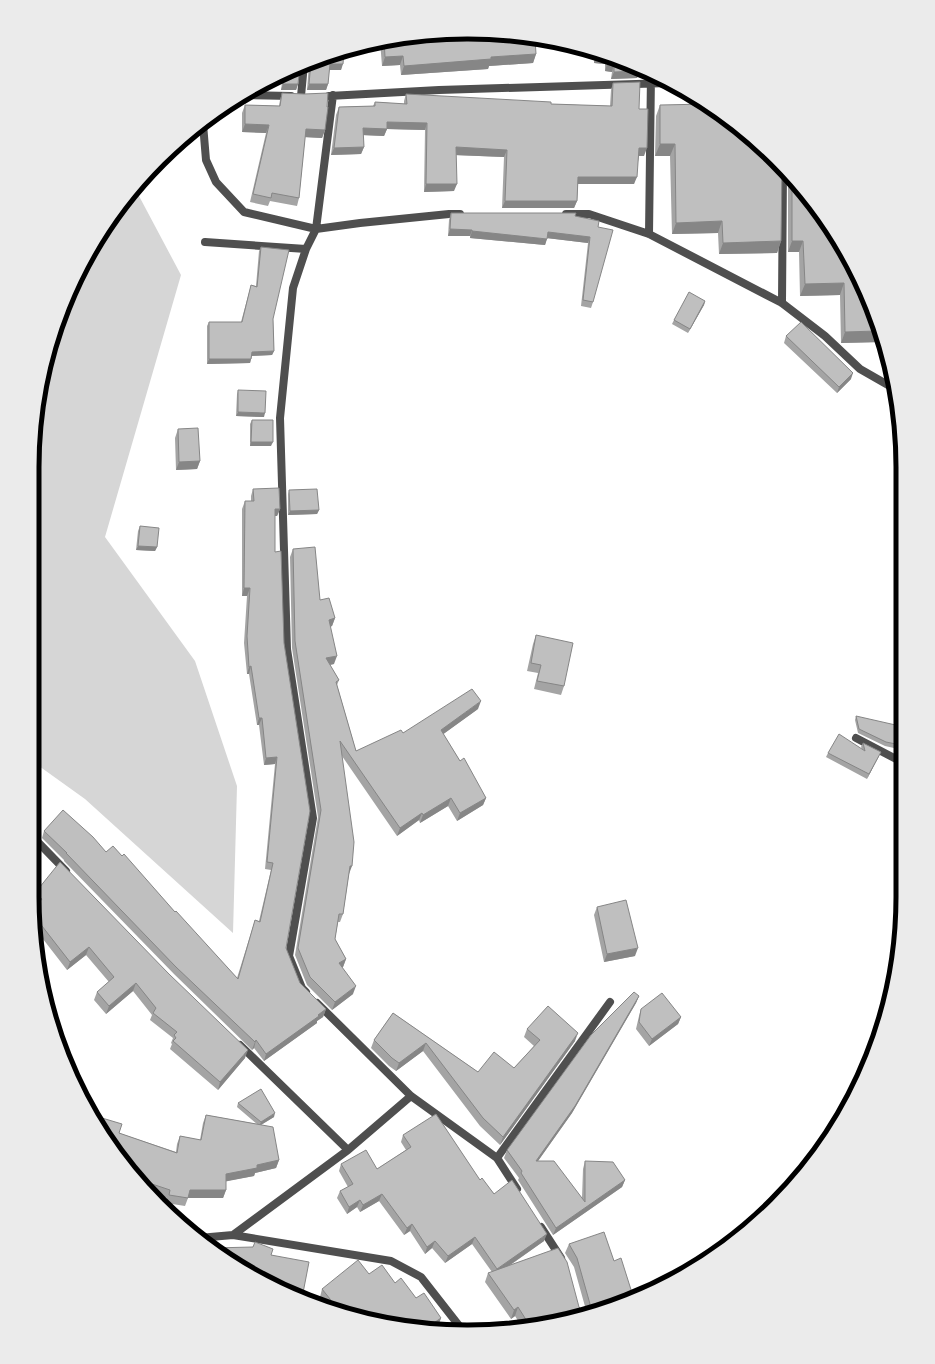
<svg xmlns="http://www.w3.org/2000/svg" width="935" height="1364" viewBox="0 0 935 1364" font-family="Commissioner,sans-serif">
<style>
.green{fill:#d6d6d6}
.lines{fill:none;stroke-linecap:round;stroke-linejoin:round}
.minor{stroke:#4f4f4f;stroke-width:8}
.wall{fill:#a4a4a4}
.shaded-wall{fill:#868686}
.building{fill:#bfbfbf;stroke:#868686}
.rim{fill:none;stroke:#000;stroke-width:5}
</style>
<rect width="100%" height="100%" fill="#fff"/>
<path class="green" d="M139,196L181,275L105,537L195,661L237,786L233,933L85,799L32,761V468L40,383L77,275L122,203L127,197Z"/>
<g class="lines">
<path class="minor" d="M246,95L291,96
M301,96L304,64
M329,96L439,90L668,83
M203,124L206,160L216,182L244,212L316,229L360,223L449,214H460
M566,214H589L649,234L782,303L825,336L860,369L895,389
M649,234L651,74
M205,242L306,249
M782,303L783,169
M856,738L898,760L903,765
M32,836L66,871
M306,992L302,988L289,956L313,818L287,649L280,418L293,288L306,249L316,229L333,95
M317,1003L411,1096L497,1158L517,1189
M240,1045L348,1150
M497,1158L610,1002
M541,1227L561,1258
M233,1235L348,1150L411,1096
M199,1238L233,1235L391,1261L421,1277L464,1332"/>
</g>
<path class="wall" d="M468,32L536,54L533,63L489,66L488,69L401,75L400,65L382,66L380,41L383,40Z
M344,52L341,70H329L328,84L326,90H307L309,64V63Z
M594,53L634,65L641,73H639L637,78L611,79L612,72L605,71V64L594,63Z
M300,66L298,84L296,90H281L283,75H282Z
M613,83L639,109L644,156H639L634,184H578L577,201L574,208H502L504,157L456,155L454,191L424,192L425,130L387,129L384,136L363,135L364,147L361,154L331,155L336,115L339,107L373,106L375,102L404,104V101L406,94L551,104L610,106L611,90Z
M282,93L325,130L322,138L305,137L299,198L297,206L270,201L268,206L250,202L266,133L242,132V113L245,105L279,106L280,100Z
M660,105L781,241L777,253L719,254L718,233L672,234L670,156H655L656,116Z
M788,175L829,225L858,275L881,342L841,343L840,295L800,296L799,252H788Z
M451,213L575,216L598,227L593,302L591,308L581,306L588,243L547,238L545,245L470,238V236H448L449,220Z
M261,247L273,319L274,351L272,355L252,356L250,363L207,364V326L209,322H241L251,285L256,286L259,251Z
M705,301L704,305L688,333L672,324L674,320Z
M786,336L851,379L837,393L784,343Z
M238,390L264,417L236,416L237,394Z
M252,420L271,446H250V424Z
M178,429L200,461L197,469L176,470L175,438Z
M253,489L280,509L277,516H275V552L286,948L300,983L326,1009L323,1017L317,1021V1023L264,1061L254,1048L252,1050L174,974L64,861V860L42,838L44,831L106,852L122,856L175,912L237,978L255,920L259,921L271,870L265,869L275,764L264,765L259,725H257L249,674H247L244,643L247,596H242V509L245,501H251V496Z
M289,490L319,510L317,514L288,515V494Z
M140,526L157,547L155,551L136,550L138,531Z
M293,549L320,600L335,618L332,626L330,627L334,664L330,665L339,680L337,685L356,751L403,733L478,709L443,734L460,761L486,798L483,805L457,821L448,806L420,823L419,820L397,836L342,756L349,874L343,914L340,922H338L335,939L346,959L343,967H342L353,994L332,1010L307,985L295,955L318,817L292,648L290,557Z
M536,635L564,686L561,695L534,689L538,673L527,671L533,644Z
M856,716L896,744L894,748L885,746L858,733L855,720Z
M863,743L879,756L867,779L826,757L828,753L862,749L861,747Z
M35,893L245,1058L218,1090L170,1049L172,1044L171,1043L173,1038L150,1020L152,1015L133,991L106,1014L94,1000L97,992L109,982L86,955L67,970L36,930L34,909L37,905L33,902L32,900Z
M597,907L635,956L604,962L594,915Z
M639,996L636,1003L572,1113L538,1161L582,1198L583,1169L585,1161L625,1180L622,1187L553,1235L518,1180L519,1178L504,1158L507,1150Z
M641,1009L681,1017L678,1024L649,1046L636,1029L639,1016Z
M393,1013L478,1072L514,1068L534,1046L524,1037L527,1029L575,1041L500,1145L480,1126L423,1051L396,1071L389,1066L371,1048L374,1040Z
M238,1103L274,1117L261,1125L279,1160L276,1168L255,1173L254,1176L226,1181V1190L223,1198H188L185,1206L166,1203L167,1198L154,1194L105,1138L119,1133L176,1152L177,1144L180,1136L200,1140L203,1123L206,1115L257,1124L237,1107Z
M403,1135L480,1180L544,1241L509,1266L579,1307L582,1310H586L574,1267L565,1253L569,1244L614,1261L633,1296L552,1324L522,1327L515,1316L511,1319L485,1282L488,1273L492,1272L472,1244L445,1263L432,1248L425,1254L410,1231L404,1235L379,1201L360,1212L357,1207L347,1214L337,1198L340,1191L348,1187L339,1171L341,1164L377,1169L406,1150L401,1142Z
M272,1255L303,1293L301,1299L226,1259Z
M369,1274L395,1283L416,1298L441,1318L438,1326L411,1328L327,1306L320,1297L322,1289Z"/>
<path class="shaded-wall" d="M536,54L533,63L489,66L488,69L401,75L404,66L491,57Z
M403,56L400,65L382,66L385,57Z
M596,56L608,57L605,64L594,63Z
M330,64H343L341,70H328Z
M607,64H614L612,72L605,71Z
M639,68L642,69L641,73H639L637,78L611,79L614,72Z
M283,84H298L296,90H281Z
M309,84H328L326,90H307Z
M387,122L427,123L425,130L387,129L384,136L361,135L363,128Z
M245,124L269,125L266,133L242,132Z
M306,129L325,130L322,138L303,137Z
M660,144H675L670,156H655Z
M364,147L361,154L331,155L334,148Z
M456,147L507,150L504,157L453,155Z
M639,148H647L644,156H637Z
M578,177H637L634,184H575Z
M426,184H457L454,191L424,192Z
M505,201H577L574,208H502Z
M722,221L718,233L672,234L676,223Z
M450,229L472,230L470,236H448Z
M472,231L547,239L545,245L470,238Z
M548,232L590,237L588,243L546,238Z
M781,241L777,253L719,254L723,243Z
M792,241H803L799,252H788Z
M844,283L840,295L800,296L805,284Z
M705,301L704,305L688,333L690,329Z
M877,331L881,342L841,343L845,332Z
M274,351L272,355L250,356L252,352Z
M209,359H251L250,363L207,364Z
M853,373L851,379L837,393L839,387Z
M238,412L265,413L264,417L236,416Z
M251,442H273L271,446H250Z
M200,461L197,469L176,470L179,462Z
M275,509H280L277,516H273Z
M319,510L317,514L288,515L290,511Z
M138,546L157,547L155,551L136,550Z
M244,588H250L247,596H242Z
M335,618L332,626L326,628L329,620Z
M337,656L334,664L323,666L326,658Z
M251,666L249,674H247L249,667Z
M481,701L478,709L438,738L441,730Z
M259,718H262L259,725H257Z
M881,752L879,756L867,779L869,774Z
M277,757L275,764L264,765L266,758Z
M451,798L448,806L420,823L423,815Z
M486,798L483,805L457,821L460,813Z
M422,813L419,820L397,836L400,828Z
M350,866H352L349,874H347Z
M89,947L86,955L67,970L70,962Z
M638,948L635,956L604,962L607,954Z
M346,959L343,967L336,971L339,963Z
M136,983L133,991L106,1014L109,1006Z
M356,986L353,994L332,1010L335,1002Z
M639,996L636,1003L572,1113L533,1168L536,1161Z
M326,1009L323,1017L317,1021V1023L264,1061L266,1054Z
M681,1017L678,1024L649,1046L652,1039Z
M578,1033L575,1041L500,1145L503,1137Z
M256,1040L254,1048L252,1050L255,1042Z
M426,1043L423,1051L396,1071L399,1063Z
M248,1050L245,1058L218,1090L220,1082Z
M275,1113L274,1117L259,1126L261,1122Z
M279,1160L276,1168L255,1173L254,1176L223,1182L226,1174L257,1165Z
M625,1180L622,1187L553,1235L556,1228Z
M190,1190H226L223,1198H187Z
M382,1194L379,1201L360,1212L363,1205Z
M360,1200L357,1207L347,1214L349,1207Z
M412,1224L410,1231L404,1235L407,1228Z
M547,1234L544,1241L494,1276L497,1269Z
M475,1237L472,1244L445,1263L448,1256Z
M435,1241L432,1248L425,1254L427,1247Z
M518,1307L515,1316L511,1319L514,1310Z
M441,1318L438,1326L433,1330L425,1329Z"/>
<path class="building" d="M468,32L535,39L536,54L491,57V59L404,66L403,56L385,57L384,40Z
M344,52L343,64H330L328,84H309L311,62Z
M596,54L606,56H596Z
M608,57L634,65L640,68V71L614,72V64H607Z
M300,66L298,84H283L285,74Z
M640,82L639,109H648L647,148H639L637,177H578L577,201H505L507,150L456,147L457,184H426L427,123L387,122V129L363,128L364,147L334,148L339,107L375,106V102L407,104L406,94L551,102V104L612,106L613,83Z
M282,93L304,94L328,93L327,107H328L325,130L306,129L299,198L272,193L271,198L253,194L269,125L245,124V105L280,106Z
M708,104L776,160L782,167L781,241L723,243L722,221L676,223L675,144H660V105Z
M792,180L829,225L858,275L877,331L845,332L844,283L805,284L803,241H792Z
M451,213H576L575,216L599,221L598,227L613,230L593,302L583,300L590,237L548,232L547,239L472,231V230L450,229Z
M261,247L289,250L273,319L274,351L252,352L251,359H209V322H242L251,285L257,287Z
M689,292L705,301L690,329L674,320Z
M801,322L853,373L839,387L786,336Z
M238,390L266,391L265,413L238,412Z
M252,420H273V442H251Z
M198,428L200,461L179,462L178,429Z
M279,488L280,509H275V552L281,551L284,643L310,811L286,948L300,983L326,1009L318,1015L319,1016L266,1054L256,1040L255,1042L176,967L66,853H67L44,831L63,810L93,837L106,852L113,846L122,856L124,854L175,912L176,911L238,979L255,920L260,922L273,863L267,862L277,757L266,758L262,718H259L251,666L249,667L247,636L250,588H244L245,501H254L253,489Z
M317,489L319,510L290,511L289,490Z
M140,526L159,528L157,547L138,546Z
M315,547L320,600L329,598L335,618L329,620L337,656L326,658L339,680L336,682L356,751L401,730L403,733L472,689L481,701L441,730L460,761L464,758L486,798L460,813L451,798L423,815L422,813L400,828L340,741L354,842L352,866H350L343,914H339L335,939L346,959L339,963L356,986L335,1002L310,977L298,948L321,810L295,641L293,549Z
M536,635L573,643L564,686L537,681L541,665L531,663Z
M856,716L900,726L896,744L886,742L859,729Z
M839,734L865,751L863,743L881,752L869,774L828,753Z
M60,862L169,974L248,1050L220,1082L173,1041L176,1038L174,1035L177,1032L153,1013L156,1008L136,983L109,1006L97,992L114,977L89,947L70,962L35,917L34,909L42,899L35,893Z
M626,900L638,948L607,954L597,907Z
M634,992L639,996L575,1106L536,1161H554L585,1202V1161L613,1162L625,1180L556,1228L521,1173L522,1171L507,1150L591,1035Z
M662,993L681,1017L652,1039L639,1022L641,1009Z
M548,1006L578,1033L503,1137L483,1118L426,1043L399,1063L392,1058L374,1040L393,1013L478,1072L494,1052L514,1068L540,1040L527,1029Z
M261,1089L275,1113L261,1122L238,1103Z
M436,1114L480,1180L482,1178L494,1194L512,1180L547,1234L497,1269L475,1237L448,1256L435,1241L427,1247L412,1224L407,1228L382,1194L363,1205L360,1200L349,1207L340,1191L353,1184L341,1164L366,1150L377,1169L411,1147L403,1135Z
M206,1115L273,1127L279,1160L257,1165V1168L226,1174V1190H190L188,1198L169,1195L170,1190L143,1181L105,1138L99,1127L102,1118L122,1124L119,1133L177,1153L180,1136L201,1140Z
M604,1232L614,1261L621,1258L633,1296L552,1324L530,1326L518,1307L514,1310L488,1273L558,1248L567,1262L579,1307L582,1310H586L589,1307L590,1304L577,1258L569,1244Z
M255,1242L273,1249L271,1255L309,1262L303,1293L284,1290L226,1259L212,1248L253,1247Z
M358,1260L369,1274L382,1265L395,1283L401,1278L416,1298L424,1293L441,1318L425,1329L411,1328L338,1309L322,1289Z"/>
<path d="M0 0H935V1364H0ZM467 39H468A428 428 0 0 1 896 467V897A428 428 0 0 1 468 1325H467A428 428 0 0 1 39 897V467A428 428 0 0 1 467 39Z" fill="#ebebeb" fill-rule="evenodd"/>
<path class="rim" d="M467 39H468A428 428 0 0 1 896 467V897A428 428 0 0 1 468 1325H467A428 428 0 0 1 39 897V467A428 428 0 0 1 467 39Z"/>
</svg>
